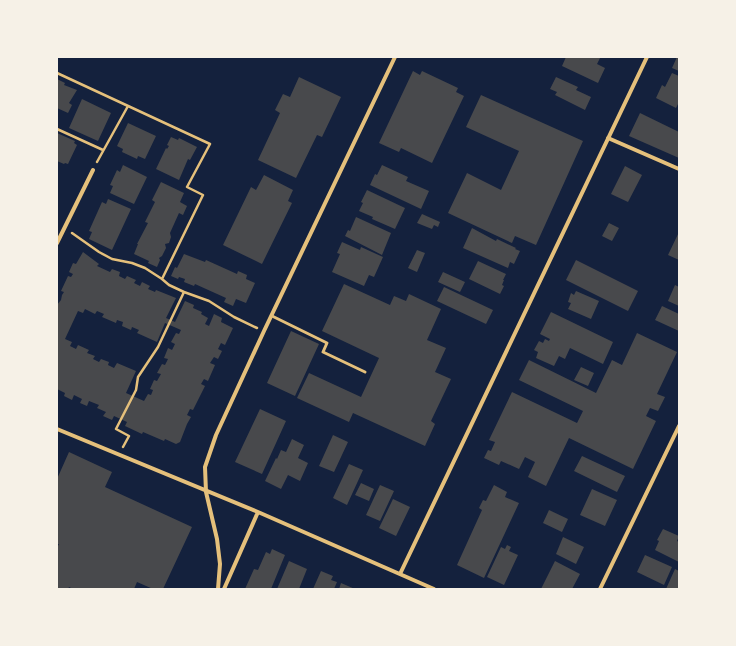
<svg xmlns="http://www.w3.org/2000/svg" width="736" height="646" viewBox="0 0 736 646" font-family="Karla,sans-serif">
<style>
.building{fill:#48494c;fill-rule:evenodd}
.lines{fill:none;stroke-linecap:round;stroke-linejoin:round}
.path{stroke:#e5c07b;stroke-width:2.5}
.service{stroke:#e5c07b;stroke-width:3}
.minor{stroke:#e5c07b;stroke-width:4}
</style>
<rect width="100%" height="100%" fill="#14213d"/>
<path class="building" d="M566,57L600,58L597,64L605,68L598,83L562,66Z
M677,57H679V71L672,68Z
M413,71L420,75L422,71L458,88L456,92L464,96L432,163L401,148L399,152L379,143Z
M672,73L679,76V102L676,108L656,98L662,85L665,87Z
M299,77L341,97L322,137L317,135L296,178L258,160L280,113L275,110L283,94L290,97Z
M556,77L578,87L576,90L591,97L585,110L555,95L557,92L550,89Z
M57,79L65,83L64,85L77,90L69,103L72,105L68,113L57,108Z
M481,95L583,141L536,245L515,236L512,243L448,213L467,173L501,190L519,151L466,127Z
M82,99L111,113L98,141L69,128Z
M640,113L679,132V158L629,136Z
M128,123L156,136L145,159L138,156L137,159L122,152L123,149L117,146Z
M57,133L75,141L74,143L77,145L68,164L65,163L64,164L57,161Z
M171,137L178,140L179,138L197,147L190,160L188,159L179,180L156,169L166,148L167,149L169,146L167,145Z
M123,165L147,177L134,204L110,193L113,186L110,185L117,170L120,172Z
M382,165L408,177L406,181L429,191L421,209L370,185L375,174L377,175Z
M625,166L642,175L628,202L611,194Z
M264,175L293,190L288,201L292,203L262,264L223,245L251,187L256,190Z
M161,182L184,193L180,202L187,206L183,215L179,213L170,233L171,237L169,243L165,244L166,248L162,256L159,258L160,260L157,267L148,263L149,261L134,254L138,244H137L148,223L145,222L155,202L152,200Z
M367,190L405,208L395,229L372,219L373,217L359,211L363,203L361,202Z
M108,199L131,209L112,250L89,239L92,232L89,231L102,202L106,204Z
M422,214L440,222L438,227L434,225L432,229L417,223Z
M356,217L391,233L382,255L345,236L348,230L350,231Z
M609,223L619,228L612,241L602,236Z
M472,228L496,241L497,239L516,248L515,249L520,251L514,264L510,262L508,268L463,248Z
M679,232V260L668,255Z
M342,242L360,250L361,247L383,257L374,277L369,275L364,286L332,272L340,254L337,253Z
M417,250L425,253L417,272L408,268Z
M83,252L99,264L97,266L110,272L112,269L120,272L119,276L125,279L127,276L136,280L134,283L140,286L142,282L150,286L148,289L155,292L156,290L176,298L166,318L175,322L185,301L194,305L193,308L202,312L201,314L208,318L205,324L209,326L214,314L222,318L221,322L233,328L225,345L221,343L218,349L222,351L218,359L214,357L210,363L215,365L208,381L204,379L201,384L205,386L193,410L190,409L187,415L191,417L187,424L180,442L176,444L165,439L164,441L143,432L142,434L125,426L127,422L114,416L112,420L103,416L106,412L97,408L99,405L89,401L87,406L80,403L82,399L74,395L72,400L64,396L65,393L57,389V305L61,300L62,295L64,292L61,291L68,276L71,277L73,274L69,272L73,263L76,264ZM85,309L95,314L97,311L104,314L102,317L116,323L117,320L123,322L122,326L131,330L132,327L139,330L137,333L157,342L165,323L181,330L179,334L176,333L171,342L175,344L172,350L168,348L164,358L168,359L165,365L162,364L157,373L161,374L157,381L154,380L150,389L153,390L151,395L148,394L144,401L126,393L136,371L117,363L114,368L108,365L109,362L101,359L99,362L93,359L95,356L87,353L89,350L78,345L76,349L70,346L72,342L65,339L78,311L83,313Z
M184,254L205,262L206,260L237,274L238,271L247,275L246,279L255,283L246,303L236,299L233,306L224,302L226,298L195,284L194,286L184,282L185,279L179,277L178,279L171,276L175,267L177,268Z
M576,260L638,291L628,311L566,280Z
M478,261L506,274L503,280H504L502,285L504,286L500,294L469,279Z
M443,272L465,282L460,292L438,282Z
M344,284L390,305L394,296L406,301L409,294L441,309L427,340L446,348L435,372L451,379L431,421L435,424L425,446L353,413L349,422L297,398L309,373L361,397L379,358L322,331Z
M675,285L679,287V306L668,301Z
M444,287L493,310L486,324L437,301Z
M576,291L599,301L591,319L568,309L571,303L568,302L571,293L574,295Z
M662,306L679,314V331L655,320Z
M551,312L613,342L603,364L570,348L565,359L559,356L554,366L536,358L538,352L534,350L539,341L543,343L545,339L549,341L550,339L540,334Z
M291,331L319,344L295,396L267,383Z
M637,333L677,352L657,394L665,397L658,411L650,408L646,416L656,421L633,469L569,438L546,486L528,477L535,462L525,457L519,469L501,461L499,465L484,458L488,450L491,451L495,442L489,440L512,392L577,423L583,411L519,380L529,360L596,393L612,360L622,365Z
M581,367L594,373L588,386L574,380Z
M260,409L286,421L262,474L235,462Z
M333,435L348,442L334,472L319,466Z
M292,439L304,445L298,458L308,463L300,481L288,475L281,489L265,481L276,458L277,459L281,450L286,452Z
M69,452L112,472L105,487L192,527L163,589H153L137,582L134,589H73L69,587L68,589H57V548L59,544H57V479Z
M582,456L625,476L617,492L574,471Z
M349,464L363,470L347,505L333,498Z
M361,483L374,489L369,501L355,495Z
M380,485L394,491L380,521L366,515Z
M494,485L507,492L505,497L519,503L484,578L457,565L482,510L479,508L483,500L486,501Z
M592,489L617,500L605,526L580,515Z
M393,499L410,507L396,536L379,528Z
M549,510L568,519L562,532L543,523Z
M663,529L679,536L677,541L679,542V562L655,550L659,541L657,540Z
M563,537L584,547L576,564L556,554Z
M507,545L511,547L509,551L518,555L504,585L487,577L501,547L505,549Z
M272,549L285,555L271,589H245L254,569L258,570L266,552L270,554Z
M645,555L672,567L664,585L637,572Z
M289,561L307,569L299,589H277Z
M555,561L580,574L572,589H541Z
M675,569L679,571V589H666Z
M321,571L333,576L331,580L337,582L334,589H313Z
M341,583L355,589H339Z"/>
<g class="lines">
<path class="path" d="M57,73L210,144L187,187L203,195L162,279L145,268L132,263L112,259L99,252L72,233
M57,129L103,150
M97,162L128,106
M162,279L169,285L184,292L209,301L234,317L257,328
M123,447L129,436L116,429L136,390L138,377L158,347L184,292"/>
<path class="service" d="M272,316L327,343L323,352L365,372"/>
<path class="minor" d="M608,138L679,169
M57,243L93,170
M57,429L258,512L434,589
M400,574L647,57
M218,589L220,564L217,539L206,492L205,467L216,435L264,331L395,57
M224,589L258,512
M600,589L679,426"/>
</g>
<rect width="736" height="646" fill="none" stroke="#f6f1e7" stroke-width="116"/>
</svg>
